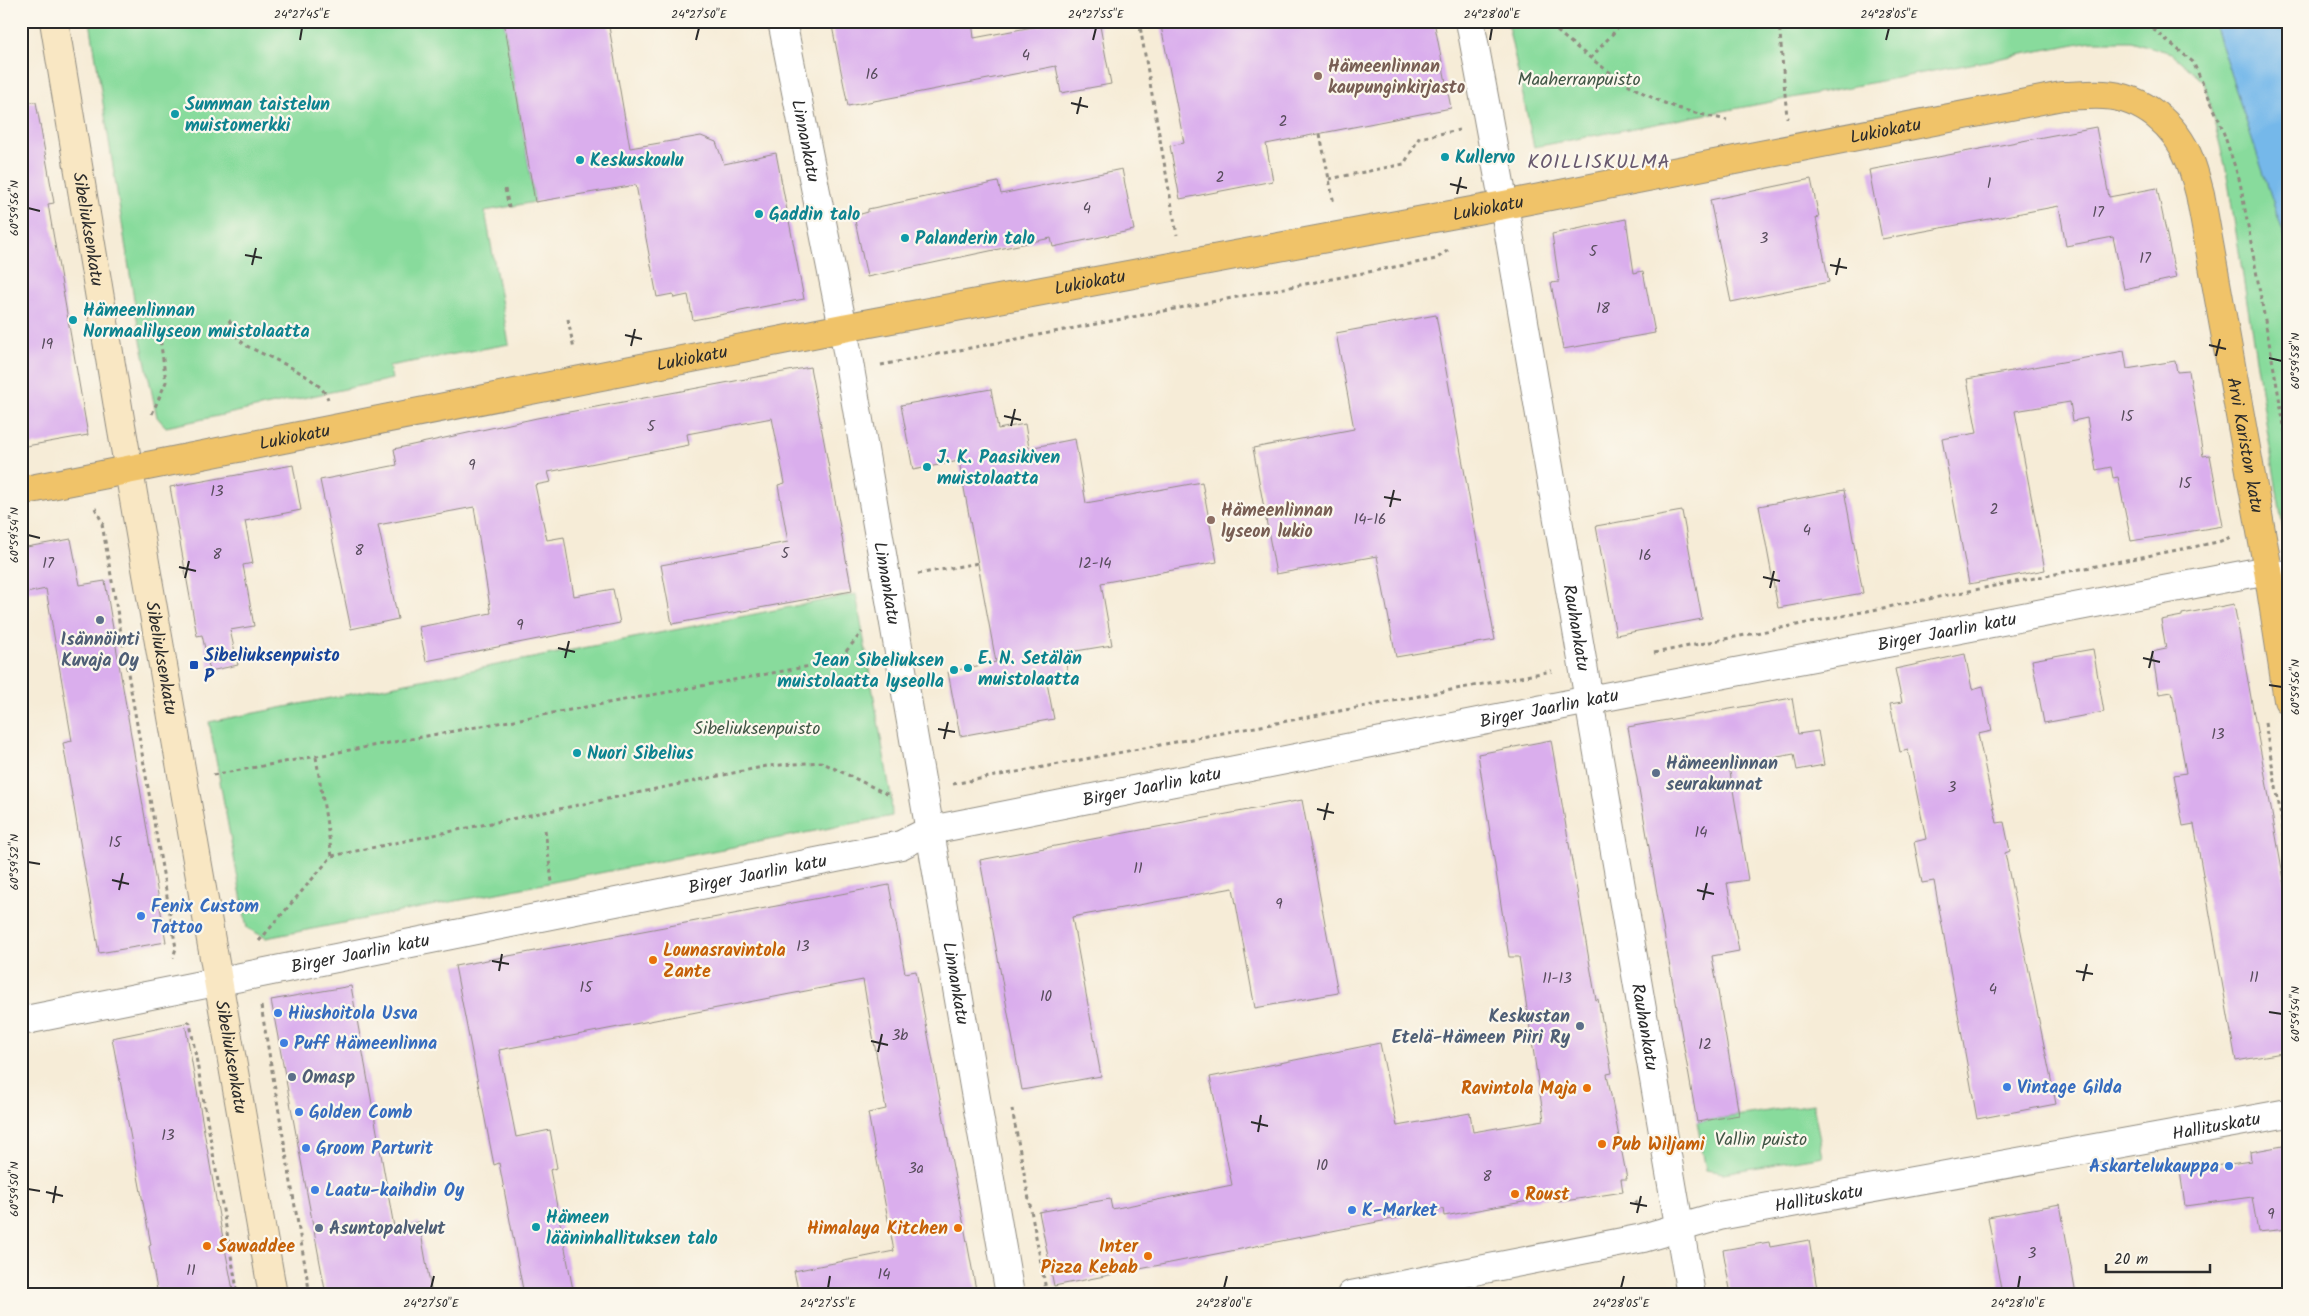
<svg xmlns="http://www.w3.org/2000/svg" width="2309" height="1316" viewBox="0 0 2309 1316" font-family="Kalam,sans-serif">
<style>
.green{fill:#88db9c;stroke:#5a8364}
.water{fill:#74b8ea;stroke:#50728a}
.building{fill:#daaeed}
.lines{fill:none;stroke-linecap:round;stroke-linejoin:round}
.lane-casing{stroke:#908c81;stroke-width:22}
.street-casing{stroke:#908c81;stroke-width:30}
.secondary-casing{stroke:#908c81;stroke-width:30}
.primary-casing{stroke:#908c81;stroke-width:30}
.path{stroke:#908c81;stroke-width:3;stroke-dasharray:4 4;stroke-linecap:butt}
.lane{stroke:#fff;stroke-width:20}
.street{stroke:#fff;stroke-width:28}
.secondary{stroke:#f9e7c3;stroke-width:28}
.primary{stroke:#f0c369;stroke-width:28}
.ticks{fill:none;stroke:#2b2b2b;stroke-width:2}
.education-dot{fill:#8d6e63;stroke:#fbf7ec;stroke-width:2}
.culture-dot{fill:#0f9aa8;stroke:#fbf7ec;stroke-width:2}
.service-dot{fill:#5c6f8a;stroke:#fbf7ec;stroke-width:2}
.transit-dot{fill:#1a4fb4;stroke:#fbf7ec;stroke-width:2}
.shop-dot{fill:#3f7fe0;stroke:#fbf7ec;stroke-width:2}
.food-dot{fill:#e8710a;stroke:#fbf7ec;stroke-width:2}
.labels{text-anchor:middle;stroke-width:4.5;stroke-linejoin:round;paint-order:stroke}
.number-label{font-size:15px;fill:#574c5c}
.education-label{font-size:18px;font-weight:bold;fill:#785e54;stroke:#fbf7ec;text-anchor:start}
.park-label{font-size:18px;fill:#425747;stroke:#fbf7ec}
.culture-label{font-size:18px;font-weight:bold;fill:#0d838f;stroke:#fbf7ec;text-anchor:start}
.street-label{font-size:18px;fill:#2b2b2b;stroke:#fbf7ec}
.service-label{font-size:18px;font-weight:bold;fill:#4e5e75;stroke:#fbf7ec;text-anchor:start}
.transit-label{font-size:18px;font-weight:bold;fill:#164399;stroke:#fbf7ec;text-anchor:start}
.shop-label{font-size:18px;font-weight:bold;fill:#366cbe;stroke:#fbf7ec;text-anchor:start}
.food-label{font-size:18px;font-weight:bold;fill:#c56008;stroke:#fbf7ec;text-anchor:start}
.quarter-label{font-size:20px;letter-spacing:1px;fill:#68596f;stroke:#fbf7ec}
.neatline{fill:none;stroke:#2b2b2b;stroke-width:2}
.ticks-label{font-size:12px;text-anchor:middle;fill:#2b2b2b}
</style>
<rect width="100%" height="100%" fill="#fbf7ec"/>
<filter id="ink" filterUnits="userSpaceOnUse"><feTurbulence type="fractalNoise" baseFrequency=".02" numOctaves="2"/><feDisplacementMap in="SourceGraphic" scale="10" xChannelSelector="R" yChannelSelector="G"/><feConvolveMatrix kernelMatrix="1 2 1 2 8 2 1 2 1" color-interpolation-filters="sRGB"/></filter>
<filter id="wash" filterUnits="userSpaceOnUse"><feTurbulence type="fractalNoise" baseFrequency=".0096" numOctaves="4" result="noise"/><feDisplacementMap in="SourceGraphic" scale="20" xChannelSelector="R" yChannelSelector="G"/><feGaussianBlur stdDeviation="1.12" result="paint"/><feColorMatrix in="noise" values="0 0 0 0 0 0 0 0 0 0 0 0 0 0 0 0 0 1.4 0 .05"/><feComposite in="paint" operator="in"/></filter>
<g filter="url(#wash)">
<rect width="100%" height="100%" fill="#f6ecd7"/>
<path class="green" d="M90,21H504L535,202L485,211L509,344L389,366L392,379L166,427L157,417L139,331Z
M1507,21H2213L2288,247V541L2285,542L2226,169L2204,82L2171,53L2131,41H2091L1534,147Z
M856,594L891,796L892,816L266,938L247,928L209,722Z
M1813,1104L1823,1156L1723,1173L1706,1170L1697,1122Z"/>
<path class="water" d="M2213,21H2288V247Z"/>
<g id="blocks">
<path class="building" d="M504,21H608L630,148L701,136L716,142L724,164L776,153L804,299L693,320L688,295L674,298L673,294L657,297L636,185L535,202Z
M831,21H972L974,38L1043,25L1042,21H1099L1111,84L1061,93L1056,66L848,106Z
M1160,21H1434L1451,108L1266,144L1273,181L1180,199L1170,146L1184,143Z
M36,102L54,203L48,204L88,435L21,447V103Z
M2096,127L2109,197L2157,188L2176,278L2124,289L2113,237L2066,246L2059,206L1882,239L1869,170Z
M1122,169L1134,230L1053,247L1051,238L867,277L854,216L868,212V209L998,182L1001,194Z
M1811,179L1819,217L1816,218L1829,282L1731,302L1710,200Z
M1626,219L1634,273L1643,271L1655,333L1563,349L1551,283L1559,282L1552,234Z
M1436,315L1495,640L1396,657L1377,556L1276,574L1253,448L1354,429L1336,333Z
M2124,351L2127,369L2175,361L2177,372L2189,371L2203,456L2210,455L2223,526L2131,541L2118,477L2113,478L2111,467L2096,470L2087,418L2073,421L2070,402L2015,411L2045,570L1969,584L1942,439L1977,433L1967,379Z
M810,367L852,591L672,624L661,565L788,542L778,485L785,483L772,418L687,434L689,445L548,472L551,482L535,485L547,540L564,537L574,596L613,589L620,623L426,661L419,627L491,613L474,507L378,525L398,619L351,629L320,480L397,465L394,449L537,418Z
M991,389L998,429L1025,424L1029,448L1075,439L1086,503L1202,482L1217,562L1101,583L1112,645L1064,653L1069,678L1047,683L1054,719L960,736L948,672L996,662L959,461L913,470L901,405Z
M293,465L301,510L245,521L253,563L243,565L254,626L230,630L238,665L210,671L202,635L197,636L170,487Z
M1844,490L1863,593L1778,608L1759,506Z
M1682,511L1702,619L1616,635L1596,526Z
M71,539L80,585L105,581L166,942L99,953L63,743L72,741L46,589L21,594V548Z
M2234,604L2288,902V1052L2236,1061L2194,824L2183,826L2174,775L2186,773L2172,692L2159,694L2152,652L2166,649L2161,620L2182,616V614Z
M2093,649L2104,712L2044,723L2032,660Z
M1965,654L1972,689L1983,686L1992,731L1978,734L1997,823L2004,822L2010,851L2005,853L2056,1104L1977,1119L1934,881L1922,883L1914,842L1926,839L1908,750L1900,752L1890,704L1902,702L1895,669Z
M1792,698L1798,734L1818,731L1824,765L1797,770L1794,754L1729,766L1748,880L1727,883L1739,951L1712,956L1739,1115L1697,1122L1628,727Z
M1551,740L1596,1000L1598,999L1612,1073L1607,1074L1627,1179H1621L1623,1192L1558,1202L1557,1196L1444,1216L1443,1209L1054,1286L1039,1212L1110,1199L1112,1209L1232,1185L1210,1077L1380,1043L1397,1126L1470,1113L1473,1132L1544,1120L1519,957H1509L1478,754Z
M1302,800L1338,993L1255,1008L1233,888L1072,917L1101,1076L1022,1090L980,860Z
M889,885L905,973L916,971L977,1295H799L794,1271L894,1251L868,1113L886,1109L863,980L499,1050L516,1137L550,1130L557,1168L550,1170L574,1295H524L499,1163L494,1165L455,966Z
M351,986L394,1227L419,1222L432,1295H326L271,1000Z
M185,1023L222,1233L234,1295H158L149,1246L151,1245L112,1038Z
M2288,1145V1229L2258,1232L2252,1197L2185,1206L2180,1171L2251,1161L2250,1152Z
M2060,1204L2076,1295H2002L1988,1217Z
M1809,1240L1818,1295H1731L1723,1250L1769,1242L1770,1247Z"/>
</g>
</g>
<g filter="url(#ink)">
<use href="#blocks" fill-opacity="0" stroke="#908c81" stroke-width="1"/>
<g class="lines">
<g class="lane-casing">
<path id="lane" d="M2268,570L2288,571"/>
</g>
<g class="street-casing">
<g id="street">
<path id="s1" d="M782,21L843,328L1010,1295"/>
<path id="s2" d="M1470,21L1504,205L1691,1295"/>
<path id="s3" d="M21,1021L901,845L931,830L1589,700L2268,570"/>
<path id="s4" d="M1351,1295L1643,1238L1719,1216L2288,1113"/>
</g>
</g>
<g class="secondary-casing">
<g id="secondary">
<path id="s5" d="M54,21L121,425L273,1295"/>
</g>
</g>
<g class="primary-casing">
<g id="primary">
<path id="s6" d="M21,491L843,328L1504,205L2062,96C2075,96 2090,94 2104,95C2143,97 2176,125 2190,161C2194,171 2197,183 2200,194L2268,570L2288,700"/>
</g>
</g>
<path class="path" d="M1139,21L1177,235
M1545,21C1583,53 1628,91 1675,107C1691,113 1710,116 1727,120
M1779,21L1787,118
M2139,21L2157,32L2193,62L2220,122L2240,182L2288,447
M1590,59L1624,21
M1320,134L1334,204
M1542,159L1543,166
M1329,179L1404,164L1419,138L1459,130
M505,189L509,207
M568,319L574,350
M229,320L238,339L247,346C269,358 320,376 328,399
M881,365L1436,259L1451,248
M152,414L166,382L159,330
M95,508L103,524
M102,524L176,948L173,958
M918,574L978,563
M1654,653L2218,542L2231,537
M2265,723L2288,857
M316,757L332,856
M213,775L838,661L862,632
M953,784L1552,671
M545,830L552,882
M259,941L332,856L767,766L821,762L891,796
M261,1006L310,1295
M187,1021L190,1023L238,1295
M1012,1109L1047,1295
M1636,1201L1637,1208"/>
<use href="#lane" class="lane"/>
<use href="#street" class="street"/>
<use href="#secondary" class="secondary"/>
<use href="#primary" class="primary"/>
</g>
</g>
<path class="ticks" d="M300,40L302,28M696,40L699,28M1093,40L1096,28M1490,40L1492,28M1886,40L1889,28M1071,103L1088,107M1077,114L1081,97M1450,184L1467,188M1457,194L1461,177M28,208L40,211M245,255L262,258M252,265L256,248M1830,265L1847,268M1836,275L1840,258M625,335L642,339M2209,345L2226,349M631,346L635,329M2216,356L2220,339M2269,358L2282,361M1004,416L1021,420M1011,426L1015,409M1384,497L1401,500M1390,507L1394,490M28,535L40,538M179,567L196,571M1763,577L1780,581M185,578L189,561M1770,588L1774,571M558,648L575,652M565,658L569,641M2143,658L2160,662M2149,668L2153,651M2269,685L2282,687M938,729L955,732M944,739L948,722M1317,809L1334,813M1324,820L1328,803M28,862L40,864M112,880L129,884M119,890L123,873M1697,890L1714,894M1703,900L1707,883M492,961L509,964M499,971L502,954M2076,971L2093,974M2083,981L2087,964M2269,1012L2282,1014M871,1041L888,1045M878,1052L882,1034M1251,1122L1268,1126M1258,1132L1261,1115M28,1189L40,1191M46,1192L63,1196M53,1203L56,1186M1630,1203L1647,1206M1637,1213L1641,1196M431,1288L434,1276M828,1288L830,1276M1224,1288L1227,1276M1621,1288L1624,1276M2018,1288L2020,1276"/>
<g class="education-dot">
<circle cx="1318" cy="76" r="5"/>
<circle cx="1211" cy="520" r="5"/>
</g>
<g class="culture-dot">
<circle cx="175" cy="114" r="5"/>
<circle cx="1445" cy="157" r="5"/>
<circle cx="580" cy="160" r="5"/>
<circle cx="759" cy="214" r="5"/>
<circle cx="905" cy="238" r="5"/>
<circle cx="73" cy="320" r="5"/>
<circle cx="927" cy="467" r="5"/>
<circle cx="968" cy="668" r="5"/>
<circle cx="954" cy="670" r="5"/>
<circle cx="577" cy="753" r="5"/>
<circle cx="536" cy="1227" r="5"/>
</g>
<g class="service-dot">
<circle cx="100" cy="620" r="5"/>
<circle cx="1656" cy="773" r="5"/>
<circle cx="1580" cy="1026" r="5"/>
<circle cx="292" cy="1077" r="5"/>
<circle cx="319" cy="1228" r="5"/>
</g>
<rect class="transit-dot" x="189" y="660" width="10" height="10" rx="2.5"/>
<g class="shop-dot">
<circle cx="141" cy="916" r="5"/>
<circle cx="278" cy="1013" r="5"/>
<circle cx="284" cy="1043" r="5"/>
<circle cx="2007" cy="1087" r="5"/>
<circle cx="299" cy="1112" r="5"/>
<circle cx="306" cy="1148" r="5"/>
<circle cx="2229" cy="1166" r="5"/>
<circle cx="315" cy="1190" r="5"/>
<circle cx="1352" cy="1210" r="5"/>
</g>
<g class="food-dot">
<circle cx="653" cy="960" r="5"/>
<circle cx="1587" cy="1088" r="5"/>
<circle cx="1602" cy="1144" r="5"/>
<circle cx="1515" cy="1194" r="5"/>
<circle cx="958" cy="1228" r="5"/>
<circle cx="207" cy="1246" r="5"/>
<circle cx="1148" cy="1256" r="5"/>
</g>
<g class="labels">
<g class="number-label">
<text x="1026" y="60">4</text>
<text x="872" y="79">16</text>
<text x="1283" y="126">2</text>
<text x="1220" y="182">2</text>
<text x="1989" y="188">1</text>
<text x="1087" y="213">4</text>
<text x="2098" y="217">17</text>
<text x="1764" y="243">3</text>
<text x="1593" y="256">5</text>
<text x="2145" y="263">17</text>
<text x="1603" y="313">18</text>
<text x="47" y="349">19</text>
<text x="2127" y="421">15</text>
<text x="651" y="431">5</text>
<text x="472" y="470">9</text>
<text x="2185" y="488">15</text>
<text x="217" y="496">13</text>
<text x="1994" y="514">2</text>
<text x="1370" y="524">14-16</text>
<text x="1807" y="535">4</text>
<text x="359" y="555">8</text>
<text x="785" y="558">5</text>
<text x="217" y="559">8</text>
<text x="1645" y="560">16</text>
<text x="48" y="568">17</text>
<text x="1095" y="568">12-14</text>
<text x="520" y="630">9</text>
<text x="2218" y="739">13</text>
<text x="1952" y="792">3</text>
<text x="1701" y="837">14</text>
<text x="115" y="847">15</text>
<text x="1138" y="873">11</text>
<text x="1279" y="909">9</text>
<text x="803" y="951">13</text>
<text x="2254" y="982">11</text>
<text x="1557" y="983">11-13</text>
<text x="586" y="992">15</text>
<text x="1993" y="994">4</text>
<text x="1046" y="1001">10</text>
<text x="900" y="1040">3b</text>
<text x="1705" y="1049">12</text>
<text x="168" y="1140">13</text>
<text x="1322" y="1170">10</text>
<text x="916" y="1173">3a</text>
<text x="1487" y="1181">8</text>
<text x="2271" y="1219">9</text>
<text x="2032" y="1258">3</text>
<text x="191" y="1275">11</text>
<text x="884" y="1279">14</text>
</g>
<g class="education-label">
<text x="1328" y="72">Hämeenlinnan<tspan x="1328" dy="21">kaupunginkirjasto</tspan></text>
<text x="1221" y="516">Hämeenlinnan<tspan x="1221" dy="21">lyseon lukio</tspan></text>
</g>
<g class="park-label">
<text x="1579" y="85">Maaherranpuisto</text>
<text x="757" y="734">Sibeliuksenpuisto</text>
<text x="1761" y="1145">Vallin puisto</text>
</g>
<g class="culture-label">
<text x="185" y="110">Summan taistelun<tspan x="185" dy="21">muistomerkki</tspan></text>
<text x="1455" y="163">Kullervo</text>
<text x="590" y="166">Keskuskoulu</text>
<text x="769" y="220">Gaddin talo</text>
<text x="915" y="244">Palanderin talo</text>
<text x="83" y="316">Hämeenlinnan<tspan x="83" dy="21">Normaalilyseon muistolaatta</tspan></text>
<text x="937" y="463">J. K. Paasikiven<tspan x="937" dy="21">muistolaatta</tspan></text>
<text x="978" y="664">E. N. Setälän<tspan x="978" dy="21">muistolaatta</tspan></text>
<text x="944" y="666" text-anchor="end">Jean Sibeliuksen<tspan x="944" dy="21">muistolaatta lyseolla</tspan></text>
<text x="587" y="759">Nuori Sibelius</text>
<text x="546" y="1223">Hämeen<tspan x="546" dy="21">lääninhallituksen talo</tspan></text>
</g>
<g class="street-label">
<text dy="6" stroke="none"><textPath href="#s6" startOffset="1899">Lukiokatu</textPath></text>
<text dy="6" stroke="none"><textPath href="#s1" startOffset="122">Linnankatu</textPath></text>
<text dy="6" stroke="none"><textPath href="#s6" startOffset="1494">Lukiokatu</textPath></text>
<text dy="6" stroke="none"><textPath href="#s5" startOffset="211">Sibeliuksenkatu</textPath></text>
<text dy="6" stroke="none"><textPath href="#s6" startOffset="1089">Lukiokatu</textPath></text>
<text dy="6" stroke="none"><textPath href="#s6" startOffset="684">Lukiokatu</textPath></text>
<text dy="6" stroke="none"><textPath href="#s6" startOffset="279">Lukiokatu</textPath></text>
<text dy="6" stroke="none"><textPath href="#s6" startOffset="2525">Arvi Kariston katu</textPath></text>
<text dy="6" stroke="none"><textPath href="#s1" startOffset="572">Linnankatu</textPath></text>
<text dy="6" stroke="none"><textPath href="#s2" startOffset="616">Rauhankatu</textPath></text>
<text dy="6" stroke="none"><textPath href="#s3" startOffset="1966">Birger Jaarlin katu</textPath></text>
<text dy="6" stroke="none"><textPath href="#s5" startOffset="646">Sibeliuksenkatu</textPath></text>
<text dy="6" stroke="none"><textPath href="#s3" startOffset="1561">Birger Jaarlin katu</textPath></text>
<text dy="6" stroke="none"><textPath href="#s3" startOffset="1156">Birger Jaarlin katu</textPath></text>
<text dy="6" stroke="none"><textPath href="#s3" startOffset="751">Birger Jaarlin katu</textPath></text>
<text dy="6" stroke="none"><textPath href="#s3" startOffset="346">Birger Jaarlin katu</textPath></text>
<text dy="6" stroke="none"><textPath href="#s1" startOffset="978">Linnankatu</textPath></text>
<text dy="6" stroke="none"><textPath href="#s2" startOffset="1021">Rauhankatu</textPath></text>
<text dy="6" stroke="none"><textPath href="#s5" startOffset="1051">Sibeliuksenkatu</textPath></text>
<text dy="6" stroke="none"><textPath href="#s4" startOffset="882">Hallituskatu</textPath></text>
<text dy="6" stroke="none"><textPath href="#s4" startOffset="478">Hallituskatu</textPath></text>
</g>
<g class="service-label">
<text x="100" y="645" text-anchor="middle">Isännöinti<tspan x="100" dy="21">Kuvaja Oy</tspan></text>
<text x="1666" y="769">Hämeenlinnan<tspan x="1666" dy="21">seurakunnat</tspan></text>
<text x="1570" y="1022" text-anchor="end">Keskustan<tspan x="1570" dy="21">Etelä-Hämeen Piiri Ry</tspan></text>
<text x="302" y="1083">Omasp</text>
<text x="329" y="1234">Asuntopalvelut</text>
</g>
<g class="transit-label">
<text x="204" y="661">Sibeliuksenpuisto<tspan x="204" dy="21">P</tspan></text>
</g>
<g class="shop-label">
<text x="151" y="912">Fenix Custom<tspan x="151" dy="21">Tattoo</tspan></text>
<text x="288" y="1019">Hiushoitola Usva</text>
<text x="294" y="1049">Puff Hämeenlinna</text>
<text x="2017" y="1093">Vintage Gilda</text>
<text x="309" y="1118">Golden Comb</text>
<text x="316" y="1154">Groom Parturit</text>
<text x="2219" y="1172" text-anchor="end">Askartelukauppa</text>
<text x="325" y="1196">Laatu-kaihdin Oy</text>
<text x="1362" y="1216">K-Market</text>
</g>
<g class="food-label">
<text x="663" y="956">Lounasravintola<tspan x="663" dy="21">Zante</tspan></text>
<text x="1577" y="1094" text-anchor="end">Ravintola Maja</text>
<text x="1612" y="1150">Pub Wiljami</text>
<text x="1525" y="1200">Roust</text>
<text x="948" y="1234" text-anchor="end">Himalaya Kitchen</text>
<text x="217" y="1252">Sawaddee</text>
<text x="1138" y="1252" text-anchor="end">Inter<tspan x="1138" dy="21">Pizza Kebab</tspan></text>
</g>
<g class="quarter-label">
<text x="1599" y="168">KOILLISKULMA</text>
</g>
</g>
<rect width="2309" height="1316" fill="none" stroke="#fbf7ec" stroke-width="55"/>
<path d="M2106 1264v8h104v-8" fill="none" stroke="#2b2b2b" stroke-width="2.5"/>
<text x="2114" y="1264" font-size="15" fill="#2b2b2b" stroke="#fbf7ec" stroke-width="4" paint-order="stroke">20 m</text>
<rect x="28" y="28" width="2254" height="1260" class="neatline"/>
<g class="ticks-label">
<text x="302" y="18">24°27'45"E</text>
<text x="699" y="18">24°27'50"E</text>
<text x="1096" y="18">24°27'55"E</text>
<text x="1492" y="18">24°28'00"E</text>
<text x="1889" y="18">24°28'05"E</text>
<text transform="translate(14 208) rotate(-90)" y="4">60°59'56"N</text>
<text transform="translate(2295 361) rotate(-90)" y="4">60°59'58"N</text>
<text transform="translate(14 535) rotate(-90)" y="4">60°59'54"N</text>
<text transform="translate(2295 687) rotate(-90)" y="4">60°59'56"N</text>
<text transform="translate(14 862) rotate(-90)" y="4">60°59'52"N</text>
<text transform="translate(2295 1014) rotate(-90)" y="4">60°59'54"N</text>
<text transform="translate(14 1189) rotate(-90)" y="4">60°59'50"N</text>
<text x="431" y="1307">24°27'50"E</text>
<text x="828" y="1307">24°27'55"E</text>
<text x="1224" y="1307">24°28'00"E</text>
<text x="1621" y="1307">24°28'05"E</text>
<text x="2018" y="1307">24°28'10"E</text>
</g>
</svg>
